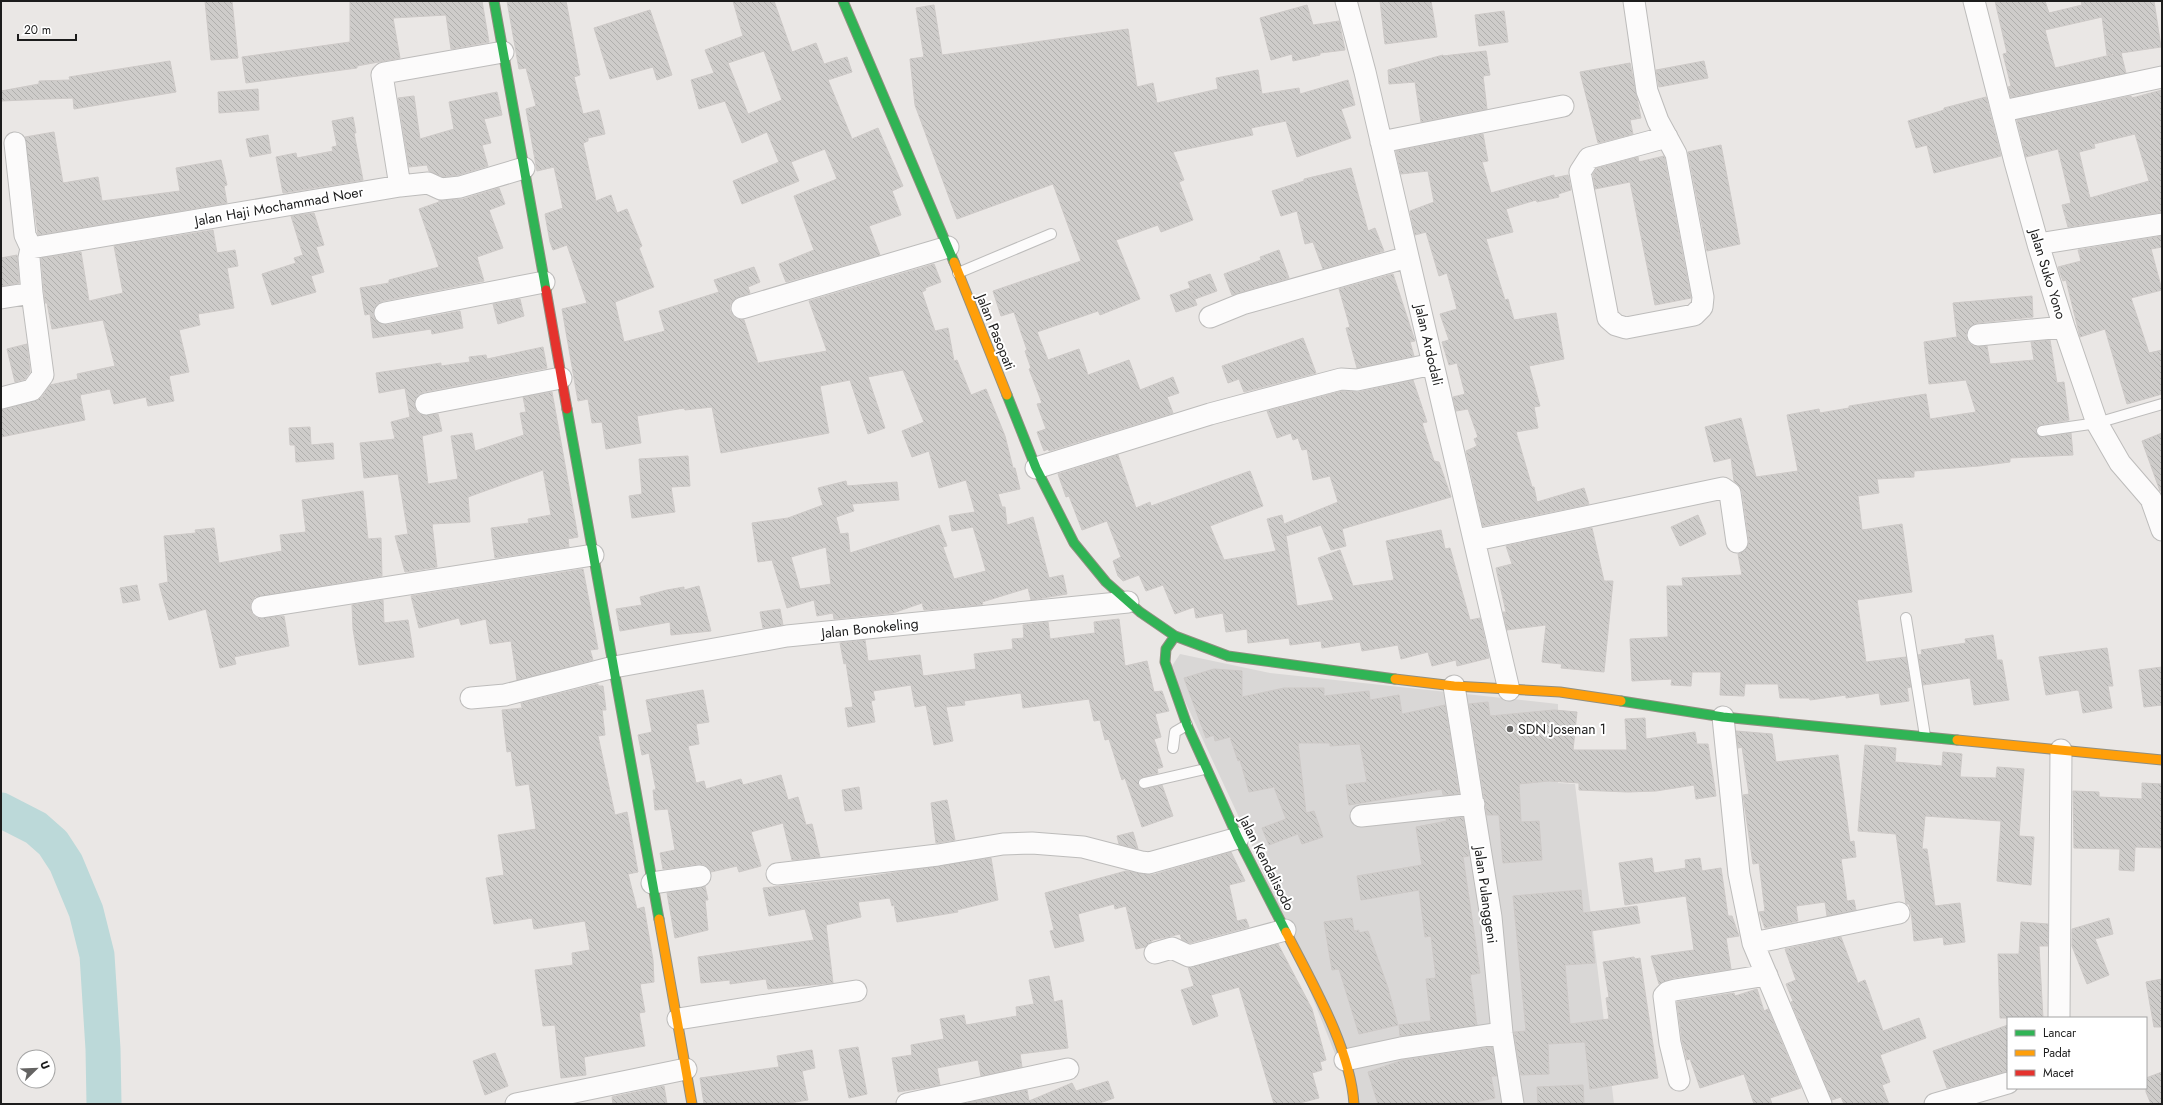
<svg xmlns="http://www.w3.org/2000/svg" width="2163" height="1105" viewBox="0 0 2163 1105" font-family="Jost,sans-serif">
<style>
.residential{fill:#d9d7d6}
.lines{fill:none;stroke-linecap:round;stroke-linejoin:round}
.river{stroke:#bcd9d9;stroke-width:35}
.building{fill:url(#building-back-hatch);stroke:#cdc9c7;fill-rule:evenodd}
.lane-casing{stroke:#bdbcbb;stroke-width:12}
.street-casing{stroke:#bdbcbb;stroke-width:23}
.fast-casing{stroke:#918f80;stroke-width:11}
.slow-casing{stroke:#918f80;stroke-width:11}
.jam-casing{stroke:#918f80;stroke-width:11}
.lane{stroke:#fcfbfb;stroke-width:10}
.street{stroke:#fcfbfb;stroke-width:21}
.fast{stroke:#30b455;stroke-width:9}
.slow{stroke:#ff9f0a;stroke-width:9}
.jam{stroke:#e5322d;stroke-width:9}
.poi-dot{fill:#646362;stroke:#fff;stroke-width:1.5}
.labels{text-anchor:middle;stroke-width:4;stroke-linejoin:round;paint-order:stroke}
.street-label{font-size:14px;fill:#1c1c1c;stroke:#fff}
.poi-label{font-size:14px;fill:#1c1c1c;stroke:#fff;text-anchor:start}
</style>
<defs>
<pattern id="building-back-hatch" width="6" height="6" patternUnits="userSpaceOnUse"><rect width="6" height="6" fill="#ceccca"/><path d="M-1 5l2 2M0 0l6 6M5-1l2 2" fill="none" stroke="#b0afad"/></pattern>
</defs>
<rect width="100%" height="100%" fill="#eae7e5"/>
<path class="residential" d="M1180,654L1270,673L1558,704V783L1575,784L1614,1104H1355L1251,843L1170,669Z"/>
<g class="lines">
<path class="river" d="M1,810L36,828L53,843L66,863L86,911L97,955L103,1049L104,1104"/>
</g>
<path class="building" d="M205,1H232L238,58L211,60Z
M350,1H482L489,42L451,49L446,15L393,18L400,58L357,66V68L246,83L242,57L350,42Z
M507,1H566L580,75L574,77L583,114L599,110L605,134L588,138V141L583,143L596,201L611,195L617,213L627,209L642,246L639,248L654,287L615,302L624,342L665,331L659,311L719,292L714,280L754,267L760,282L748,287L750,293L734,299L730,305V311L734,317L744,320L758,363L827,351L809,301L934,264L941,282L925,288L926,290L922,292L935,331L948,328L954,361L957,360L971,395L986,389L1005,436L1013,468H1015L1020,489L998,494L1002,507H1005L1007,525L1033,517L1049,578L1063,575L1067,594L1031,600L1028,588L982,602L983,604L980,605L924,610L922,603L893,613L834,619L833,613L817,616L814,600L787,608L772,560L758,562L752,523L788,518L823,505L818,488L846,481L847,486L897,482L899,500L852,504L854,511L836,517L840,534L848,533L850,553L939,525L947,546L943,547L954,579L986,571L973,527L952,531L949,516L975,512L966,480L939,488L929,451L912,457L902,431L924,422L903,370L868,377L885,428L868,434L850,380L820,386L829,433L721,453L712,407L685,410L684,408L637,416L641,443L606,449L602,422L592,423L588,399L578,401L562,309L587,303L567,245L553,250L550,242L545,214L563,208L554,167L537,171L526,109L536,106L526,68L519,69ZM826,547L831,584L800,589L791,557Z
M733,1H774L792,52L816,43L824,64L847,57L852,72L828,80L852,139L878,128L903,186L892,191L901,215L869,226L880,255L786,282L779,264L814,250L794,196L837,179L825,149L791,162L799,181L742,204L733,181L779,162L767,132L742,143L725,101L699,109L691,80L714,73L705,50L743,36ZM764,51L782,100L748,114L728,63Z
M1380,1H1431L1437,37L1385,44Z
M1995,1H2045L2049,13L2082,5L2081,1H2154L2161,47L2121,53L2126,73L2011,97L2008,87L2011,86L2003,54L2007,53ZM2102,17L2107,55L2115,54L2055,68L2045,30Z
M934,5L942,55L1128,29L1137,87L1153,83L1157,103L1218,89L1216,78L1258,70L1262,94L1299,88L1300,94L1348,80L1355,105L1341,109L1351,138L1297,157L1286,121L1251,128L1253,135L1173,152L1184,180L1179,182L1193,220L1161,232L1158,225L1116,240L1140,299L1100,315L1098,311L1037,332L1048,360L1079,349L1088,375L1129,360L1140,390L1173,377L1179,393L1167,397L1173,413L1049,451L1048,449L1044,451L1037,432L1046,429L1037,404L1042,403L1029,369L1031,368L1025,351L1027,350L1014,312L1001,316L993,291L1081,261L1053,184L957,219L915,105L910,59L924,57L916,8Z
M1307,5L1313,25L1339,21L1345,50L1320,53V55L1293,61L1292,54L1271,60L1260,18Z
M650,10L672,75L657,80L653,67L610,79L594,28Z
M1504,11L1508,42L1479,46L1475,15Z
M1486,51L1490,75L1483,76L1487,109L1421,122L1415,82L1389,84L1388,70L1443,55V56Z
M170,61L176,92L74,109L73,98L1,101V91L39,84V81L70,80L69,77Z
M1704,61L1708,78L1659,87L1656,70Z
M1630,63L1641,118L1630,120L1633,134L1598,143L1580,72Z
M258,89L259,110L219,113L218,92Z
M2162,90V212L2068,227L2062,205L2071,203L2058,149L2026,157L2017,120L2131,96L2132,98ZM2135,134L2149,181L2090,198L2079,152L2095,148L2094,144Z
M497,92L502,115L484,119L491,143L482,145L488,166L458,175L443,177L429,171L427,165L409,167L398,98L414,96L420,139L454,129L449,102Z
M1986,97L2001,156L1934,173L1927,145L1916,148L1908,121L1944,110V108Z
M353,117L356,133H354L363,180L283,193L276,157L296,153L297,158L333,151L332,147L337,146L332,121Z
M54,132L63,183L98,177L102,201L180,191L176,168L221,160L227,185L224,186L227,203L38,235L25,137Z
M1483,134L1488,161L1482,162L1491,193L1554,175V178L1568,175L1571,190L1558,194L1559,197L1537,202L1536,200L1506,209L1513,232L1486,239L1505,300L1508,299L1514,320L1556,313L1564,359L1529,366L1540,406L1534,407L1538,428L1516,432L1532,487H1534L1537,502L1584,488L1589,504L1483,526L1466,451L1477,446L1474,439L1478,437L1468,409L1456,411L1453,397L1465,394L1457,363L1449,365L1442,342L1449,340L1440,314L1457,309L1447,273L1439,276L1426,232L1415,235L1410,211L1434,202L1428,171L1401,174L1396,151Z
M268,135L271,153L250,157L246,139Z
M1721,145L1740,244L1707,251L1688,152Z
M1664,156L1691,298L1655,305L1630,182L1595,189L1593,174L1597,168L1638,157L1639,162Z
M1351,168L1368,231L1375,228L1384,251L1323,269L1313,242L1305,244L1297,211L1281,216L1272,191L1304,181V179Z
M499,188L505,204L489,210L503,248L477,257L484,281L383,301L377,304L374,309L373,316L376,321L387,325L460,311L463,328L432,334L431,329L373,338L370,314L365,315L360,288L389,283V280L439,267L419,209L439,202V200L463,199Z
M314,213L324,245L316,247L324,272L311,276L316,292L272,305L262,274L296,263L294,258L303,255L291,216Z
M213,230L217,253L235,250L238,266L227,268L234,308L198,314L200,325L179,330L189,372L169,376L174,401L148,406L146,397L114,404L110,389L80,395L85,420L1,437V410L35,401L42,397L50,385L78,379L77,374L115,366L103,320L52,329L47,303H45L41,258L81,252L89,301L123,293L114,246Z
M2162,236V247L2151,249L2162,290L2131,298L2149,353L2162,350V394L2127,404L2105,329L2080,337L2066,280L2063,281L2058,267L2081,261L2078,250Z
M1279,250L1289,278L1232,295L1224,274L1261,260L1260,257Z
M17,255L19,283L1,286V258Z
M1210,274L1217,291L1195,299L1188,282Z
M1393,274L1415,341L1410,342L1414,356L1357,368L1346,328L1350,327L1339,289Z
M1190,288L1197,305L1176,312L1170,295Z
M2032,296L2033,317L1977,323L1967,330L1966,336L1968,342L1973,346H1987L1990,364L2034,360L2031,342L2050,340L2057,383L2064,382L2069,420L2041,425L2036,428V432L2043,437L2071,433L2073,455L2010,458V462L1979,466L1914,471V477L1877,479L1879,493L1858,496L1862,530L1902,524L1912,592L1857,600L1866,662L1906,657L1911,687L1907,688L1909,701L1881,705L1879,693L1846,698V695L1810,700L1809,698H1780L1778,684H1745L1744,696L1720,695L1721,672H1692L1691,686L1671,685L1672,679L1632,681L1630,639L1668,637L1667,586H1683L1682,578L1742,575L1738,554L1745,551L1749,541L1742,491L1734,481L1731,458L1714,462L1705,427L1741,418L1756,477L1798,471L1787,415L1819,409L1820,413L1849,408V406L1926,394L1930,419L1976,412L1966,380L1929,384L1924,342L1957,337L1953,303Z
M520,299L524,316L498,324L493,304Z
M1303,338L1316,373L1244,392L1239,379L1228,383L1222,366Z
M27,344L30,372L25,379L15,382L7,349Z
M543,347L547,368L424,392L418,395L414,406L417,412L422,415L438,414L442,431L422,436L428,484L458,479L451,436L472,433L475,451L524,435L520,413L526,412L523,397L552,392L578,537L568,539L569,547L495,558L491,528L529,523L528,519L551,515L543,470L468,497L470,522L432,524L437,567L405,572L395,536L408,534L398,474L364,478L360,443L395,439L391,422L410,417L405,388L379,393L376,373L441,363V366L470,362L469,357L486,355L487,359Z
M1413,380L1427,422L1422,423L1434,461L1439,462L1451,497L1342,529L1346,546L1331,550L1321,525L1286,536L1297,606L1334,600L1318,558L1340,550L1353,586L1394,580L1386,541L1441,530L1445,549L1450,548L1470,620L1480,618L1489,658L1457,666L1456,660L1432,666L1428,652L1401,659L1398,645L1362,651L1360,642L1322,648L1321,641L1290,645L1289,638L1248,643L1247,629L1226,632L1223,613L1196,618L1194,607L1175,614L1163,585L1146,591L1139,575L1123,581L1118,576L1113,561L1121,557L1107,521L1082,530L1069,496L1066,497L1058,474L1118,455L1136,508L1150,502L1151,506L1250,471L1263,506L1210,526L1224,560L1276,551L1267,519L1282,515L1284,524L1338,502L1330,476L1313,480L1307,449L1302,450L1298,438L1293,440L1291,433L1277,438L1267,411L1342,391L1359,392Z
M310,427L311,445L333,443L334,459L296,462L295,445H290L289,428Z
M2162,433V491H2160L2142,441Z
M688,456L690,486L671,487L675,512L632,518L629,496L642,494L639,459Z
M363,491L368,539L381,538L382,576L255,597L251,602L250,608L252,614L257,618L284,616L289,646L234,657L236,664L220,668L206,609L169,620L159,584L168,582L164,536L196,533L195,530L214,528L219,563L282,551L280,535L306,532L302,500Z
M1698,515L1706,534L1680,546L1671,527Z
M1592,528L1604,581H1613L1604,672L1561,668L1562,664L1542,662L1546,625L1507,630L1503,612H1506L1496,568L1512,564L1506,546Z
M583,569L598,649L590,650L593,660L517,680L511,641L490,644L486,619L461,625L459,618L419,628L411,596Z
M137,585L140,600L123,603L120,588Z
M699,586L711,631L671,635L670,622L620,631L616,609L642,605L640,597L667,590L684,587V590Z
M383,600L384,623L408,620L414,657L359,665L353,629L352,605Z
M780,609L783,625L763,628L760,612Z
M1119,619L1125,666L1147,661L1154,692L1162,691L1169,711L1155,714L1161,737L1154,739L1163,767L1157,769L1158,773L1140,778L1138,785L1145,789L1162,785L1173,816L1142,827L1125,778L1122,780L1109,739L1105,740L1100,720L1094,721L1089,699L1023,708L1021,693L964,701L965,705L946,707L953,741L934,745L926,705L915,707L911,685L873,691L875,700L871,701L875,722L848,727L845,708L853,707L846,663L844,664L840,643L865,640L868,661L920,655L923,676L976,669L974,654L1013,649L1012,639L1024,638L1023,625L1048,622L1050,639L1095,633L1094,622Z
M1993,635L1997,660H2002L2009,700L1974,705L1970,678L1923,685L1918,655L1922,654L1921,650L1966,643L1965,639Z
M2107,648L2113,686H2108L2112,708L2083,713L2079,691L2077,690L2046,695L2039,657Z
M2162,667V705L2144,707L2139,670Z
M1214,669L1242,671V697L1284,688H1324V696L1369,691L1370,700L1399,695L1402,714L1445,705L1459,794L1443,795L1442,789L1349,805L1346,785L1367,782L1360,744L1330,746V743H1298L1306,813L1314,811L1323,837L1302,844L1298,834L1269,845L1262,828L1286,819L1274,787L1249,792L1240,760L1238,761L1230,737L1215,741L1214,735L1206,738L1184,678Z
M598,684V686H603L606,710H602L605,735L598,736L615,815L627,812L638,872L628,874L637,909L644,907L653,960L654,982L640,984L645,1012L639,1013L645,1046L584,1057L586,1075L561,1078L555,1025L543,1026L535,970L573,965L572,953L590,950L585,921L534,929L532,918L494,924L486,878L504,875L498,835L536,829L529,784L516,786L511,751L507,752L502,710L522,708L521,703Z
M703,690L709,722L696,724L699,744L688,746L696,783L704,781L706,789L741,779L743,785L781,775L788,800L798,797L806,825L812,824L820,857L792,860L783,823L751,832L761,866L739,872L737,866L711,872L705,865L699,864L663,869L660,853L675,850L668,809L655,810L653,790H656L649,753L642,755L638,735L652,732L646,700Z
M1488,702L1490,716L1554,710L1577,712L1573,750H1627L1625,719L1645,718L1646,739L1695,732L1697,744H1708L1716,796L1696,799L1694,785L1656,791L1628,792L1579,790V783L1549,781L1519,784L1521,822L1539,821L1542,860L1503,863L1499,815H1487L1469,704Z
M1736,731L1772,734L1776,762L1838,755L1850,842L1854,841L1856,857L1841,859L1847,901L1854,900L1856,910L1827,916L1825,902L1796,906L1798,921L1765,928L1759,912L1765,911L1759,863L1753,864L1743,795L1749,794L1742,747L1738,748Z
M1865,745L1896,748L1895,762L1942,766L1943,752L1962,754L1960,777L1996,778L1997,767L2024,769L2019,836L2034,837L2031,885L1997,881L2001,821L1925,816L1922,849H1927L1935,906L1960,903L1965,942L1944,945L1943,937L1914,941L1911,910L1909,904H1906L1896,834L1858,831Z
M2142,783L2162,784V848L2135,847L2134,871L2119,870L2120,849L2074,848L2073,791L2099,792V797L2142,799Z
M859,787L862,809L845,811L842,790Z
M947,800L955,840L936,843L931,803Z
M1463,817L1469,856L1463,857L1480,973L1470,975L1477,1025L1400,1036L1399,1025L1431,1021L1426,979L1436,978L1431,936L1425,937L1419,890L1361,900L1357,876L1422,865L1416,827L1447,821L1446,819Z
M1133,832L1138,849L1119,844L1117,836Z
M1231,852L1245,881L1229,885L1237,921L1246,919L1249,927L1190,943L1182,940L1180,934L1153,940L1145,947L1136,949L1126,906L1115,909L1114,904L1078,914L1084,941L1055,948L1050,931L1054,930L1045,893L1126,871L1152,875Z
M991,858L998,900L957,910L958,912L897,922L894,905L892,906L890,898L858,902L861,917L826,925L833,983L768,989L766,979L730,984V980L701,983L698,957L814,940L805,909L769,916L763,888L858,878Z
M1652,858L1654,873L1686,868L1685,860L1700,858L1702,871L1721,868L1728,916H1732L1739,936L1726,938L1731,969L1673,978L1659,984L1651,956L1694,950L1686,896L1625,905L1619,863Z
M705,886L708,900H705L708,930L675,938L667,893Z
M1581,890L1583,913L1637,906L1640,923L1591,931L1595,963L1565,965L1570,1024L1609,1019L1606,998L1609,997L1603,962L1634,957L1635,959L1640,958L1658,1078L1590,1089L1585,1042L1548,1044L1549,1074L1521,1075L1514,1032L1526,1031L1513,896Z
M1352,918L1354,931L1359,930V933L1368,931L1388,988L1398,1025L1359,1034L1339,969L1332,970L1324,922Z
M2109,918L2113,934L2095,939L2109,975L2087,984L2072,946V929Z
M2021,922L2048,924V946H2039L2043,1018H2000L1998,954H2019Z
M1841,937L1858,983L1865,980L1883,1031L1919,1018L1926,1038L1880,1055L1890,1082L1882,1085L1889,1104H1844L1841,1097L1832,1100L1791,1002L1793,1001L1786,984L1796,980L1785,949Z
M1278,944L1312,1009L1326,1060L1320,1062L1322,1070L1312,1073L1319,1098L1296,1104H1274L1239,987L1211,995L1218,1016L1193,1025L1181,990L1194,986L1188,967Z
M1049,976L1054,1002L1062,1000L1068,1048L1020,1054L1022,1067L981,1076L978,1060L937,1068L940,1085L898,1092L892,1058L912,1055L911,1045L944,1039L940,1019L964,1015L966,1025L1017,1016L1016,1007L1034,1004L1029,980Z
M2162,979V1027H2154L2146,982Z
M1757,989L1764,1011L1768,1009L1801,1088L1770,1098L1772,1104H1754L1744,1074L1700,1088L1690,1059L1687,1060L1682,1041L1677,1002L1734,993L1735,996Z
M2008,1025V1071L1947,1088L1933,1051Z
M858,1047L867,1094L849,1098L839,1050Z
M1492,1047L1497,1076H1491L1495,1098L1466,1104H1378L1368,1072L1403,1060Z
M812,1050L815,1068L802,1071L808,1100L783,1104H704L700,1078L779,1067L777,1056Z
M495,1053L508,1086L485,1095L473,1061Z
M2162,1072V1104H2151L2146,1092V1078Z
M1108,1081L1114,1098L1097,1104L968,1103L1027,1090L1029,1101L1072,1083L1076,1091Z
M1583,1085L1584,1104H1538L1537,1087Z
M664,1086L667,1104H613L612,1097Z"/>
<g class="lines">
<g class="lane-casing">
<path id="lane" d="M958,273L1051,234
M2042,431L2097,423L2162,404
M1906,618L1925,736
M1173,748L1175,732L1187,725
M1144,783L1205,769"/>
</g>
<g class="street-casing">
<path id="street" d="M1346,1L1365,72L1509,690
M1634,1L1647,91L1658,121L1676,154L1703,297L1702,307L1694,315L1626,328L1616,325L1608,318L1580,172L1589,158L1667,137
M1974,1L2015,162L2038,244L2064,327L2097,423L2120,463L2151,499L2162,530
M2003,111L2162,77
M1381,142L1563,106
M400,186L382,75L384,73L503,52
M2038,244L2162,224
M31,248L400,186L428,183L441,189L460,187L524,168
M1,298L32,293L29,258L31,248L25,235L15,143
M742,308L948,247
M385,313L544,282
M1210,317L1242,304L1408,257
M1978,335L2064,327
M1,398L32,390L43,375L32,293
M426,404L561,378
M1036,468L1210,414L1341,379L1357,380L1433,364
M1476,540L1723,488L1730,493L1737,542
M262,607L593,555
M1454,686L1491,917L1502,1033L1513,1104
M471,698L505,695L614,667L787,636L1128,602
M1723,717L1739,874L1753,943L1821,1104
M1361,816L1474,804
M777,874L938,855L1003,844L1032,843L1083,847L1141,862L1149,863L1238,838
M652,883L700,876
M1753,943L1899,913
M1155,953L1172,948L1189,956L1285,930
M2059,1018L2061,750
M678,1019L856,991
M1345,1060L1401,1048L1502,1033
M1679,1080L1670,1043L1664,996L1668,992L1675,990L1767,975
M516,1104L686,1069
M907,1104L1068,1069
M1935,1104L2008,1083"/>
</g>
<g class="fast-casing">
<path id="fast" d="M494,1L546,290
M843,1L954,262
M1007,395L1036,468L1074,543L1106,582L1140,612L1175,636L1228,656L1395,679
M567,409L659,919
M1175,636L1166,649L1165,662L1187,725L1238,838L1286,932
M1621,701L1723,717L1957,740"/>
</g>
<g class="slow-casing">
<path id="slow" d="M954,262L1007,395
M1395,679L1454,686L1560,692L1621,701
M1957,740L2162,760
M659,919L692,1104
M1286,932C1312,983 1350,1047 1354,1104"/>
</g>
<g class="jam-casing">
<path id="jam" d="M546,290L567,409"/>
</g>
<use href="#lane" class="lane"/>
<use href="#street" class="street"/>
<use href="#fast" class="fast"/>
<use href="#slow" class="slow"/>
<use href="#jam" class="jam"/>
</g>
<circle class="poi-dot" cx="1510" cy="729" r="4"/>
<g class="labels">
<g class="street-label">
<text transform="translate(279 206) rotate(-10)" y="5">Jalan Haji Mochammad Noer</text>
<text transform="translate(2048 274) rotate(73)" y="5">Jalan Suko Yono</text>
<text transform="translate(996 332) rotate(68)" y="5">Jalan Pasopati</text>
<text transform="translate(1429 345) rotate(77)" y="5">Jalan Ardodali</text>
<text transform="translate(870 628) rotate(-6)" y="5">Jalan Bonokeling</text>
<text transform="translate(1267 863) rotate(63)" y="5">Jalan Kendalisodo</text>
<text transform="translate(1486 895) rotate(82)" y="5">Jalan Pulanggeni</text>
</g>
<g class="poi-label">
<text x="1518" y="734">SDN Josenan 1</text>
</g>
</g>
<rect width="2163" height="1105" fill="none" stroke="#1c1c1c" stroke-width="4"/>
<rect x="2007" y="1017" width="140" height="72" fill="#ffffff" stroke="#a4a4a4"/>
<rect x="2015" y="1030" width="20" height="6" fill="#30b455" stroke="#a4a4a4"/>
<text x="2043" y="1037" font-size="12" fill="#1c1c1c">Lancar</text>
<rect x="2015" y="1050" width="20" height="6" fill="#ff9f0a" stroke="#a4a4a4"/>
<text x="2043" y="1057" font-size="12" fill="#1c1c1c">Padat</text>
<rect x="2015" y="1070" width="20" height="6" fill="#e5322d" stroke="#a4a4a4"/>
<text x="2043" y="1077" font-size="12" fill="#1c1c1c">Macet</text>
<g transform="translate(36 1069) rotate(67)"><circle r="19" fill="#ffffff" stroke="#a4a4a4"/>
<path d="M0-3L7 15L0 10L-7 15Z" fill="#646362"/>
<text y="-6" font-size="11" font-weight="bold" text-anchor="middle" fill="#1c1c1c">U</text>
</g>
<path d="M18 34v6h58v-6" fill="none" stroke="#1c1c1c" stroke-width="2"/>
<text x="24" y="34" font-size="12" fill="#1c1c1c" stroke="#ffffff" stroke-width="3" paint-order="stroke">20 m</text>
</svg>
